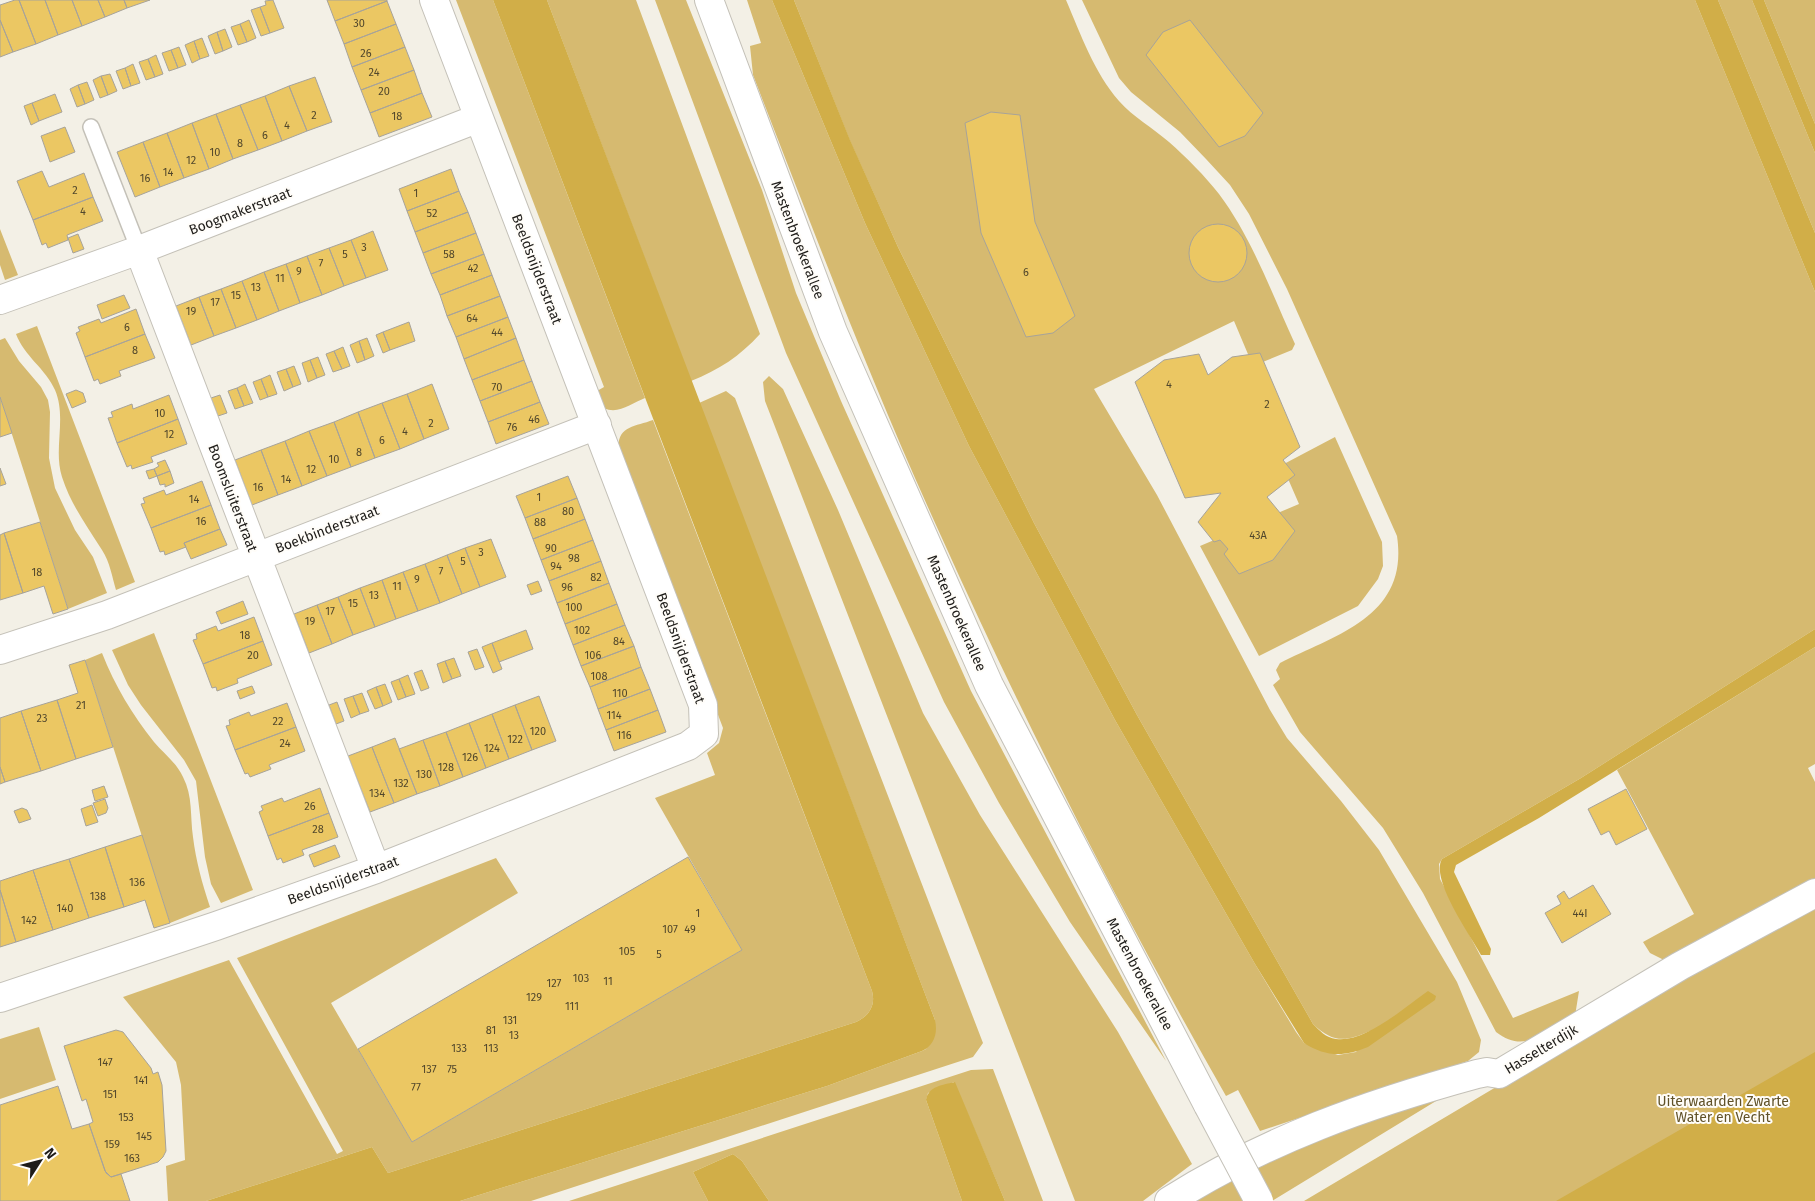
<svg xmlns="http://www.w3.org/2000/svg" width="1815" height="1201" viewBox="0 0 1815 1201" font-family="'Fira Sans',sans-serif">
<style>
.green{fill:#d6ba70}
.water{fill:#d1ae48}
.building{fill:#ebc763;stroke:#a7a39a}
.lines{fill:none;stroke-linecap:round;stroke-linejoin:round}
.lane-casing{stroke:#c4c1b8;stroke-width:18}
.street-casing{stroke:#c4c1b8;stroke-width:30}
.secondary-casing{stroke:#c4c1b8;stroke-width:30}
.lane{stroke:#fff;stroke-width:15}
.street{stroke:#fff;stroke-width:28}
.secondary{stroke:#fff;stroke-width:28}
.secondary-bridge-casing{stroke:#c4c1b8;stroke-width:30;stroke-linecap:butt}
.secondary-bridge{stroke:#fff;stroke-width:28}
.labels{text-anchor:middle;stroke-width:4;stroke-linejoin:round;paint-order:stroke}
.number-label{font-size:11px;fill:#51472c}
.street-label{font-size:14px;fill:#1e1c19;stroke:#fffdf9}
.park-label{font-size:14px;fill:#615229;stroke:#fffdf9}
</style>
<rect width="100%" height="100%" fill="#f3f0e6"/>
<path class="green" d="M456,0H493L645,398C632,403 618,415 604,408L597,391L604,387Z
M547,0H636L760,334C740,356 719,370 691,381Z
M655,0H686L762,190L796,293L841,401L971,691L1166,1061L1070,922L999,803L944,702L786,353Z
M747,0H772L865,223L969,446L1115,720L1255,964L1296,1032L1304,1043L1338,1055L1356,1052L1370,1031C1345,1042 1333,1043 1313,1024L1137,715L1034,523L898,247L850,141L794,0H1066C1081,35 1094,72 1119,101C1133,117 1153,128 1169,142C1186,157 1205,176 1219,194C1252,238 1272,294 1295,344L1292,350L1253,366L1234,321L1094,389L1157,495L1270,710L1287,738L1341,801L1379,850L1457,982L1481,1040L1479,1052L1468,1061L1260,1131L1238,1090L1226,1096C1122,914 1027,727 941,536C872,385 813,230 753,75L750,46L761,43Z
M1082,0H1695L1815,292V629L1581,778L1442,859L1439,864L1440,879L1513,1018L1579,991L1575,1016C1547,1031 1525,1055 1496,1032L1423,893L1383,828L1300,732L1273,685L1280,679L1276,670L1280,663C1338,634 1409,616 1397,536L1287,289L1249,214L1230,185L1206,159L1180,132L1131,92L1119,78Z
M1718,0H1752L1815,153V233Z
M1764,0H1815V124Z
M0,229L18,275L5,280L0,265Z
M37,326L135,582L116,590C112,577 110,562 102,550C87,526 71,505 62,477C53,449 67,418 55,390C46,369 24,356 16,334Z
M5,338L19,361L41,387L48,400L50,412L49,458L55,488L75,530L93,557L107,593L68,609L0,397V340Z
M769,376L783,389L838,510L923,713L980,815L1118,1032L1192,1164L1143,1201H1075L765,401L763,382Z
M726,391L735,398L983,1043L973,1057L531,1201H460L827,1086L922,1051L926,1049L935,1020L699,403Z
M653,420L872,991C876,1005 869,1016 856,1022L388,1173L372,1147L206,1201H168L166,1166L185,1160L181,1085L176,1062L123,997L229,960L337,1154L343,1151L237,958L496,858L518,893L331,1003L412,1142L742,950L655,798L715,775L707,753L719,743L723,728L619,453C615,426 634,427 653,420Z
M1335,437L1382,542L1383,566L1378,579L1358,606L1259,656L1200,546L1299,504L1282,465Z
M154,633L253,890L221,903L211,884L205,857L196,781L184,760L141,705L128,685L112,650Z
M1815,647V764L1808,768L1815,782V881L1664,960L1650,953L1643,942L1694,914L1617,770Z
M102,653C115,686 132,714 154,742C164,754 176,762 183,777C193,796 190,816 193,837C196,861 202,883 210,907L170,923L85,660Z
M1815,908V1201H1304L1624,1011Z
M39,1027L56,1080L0,1099V1039Z
M993,1069L1043,1201H1005L954,1082L928,1093L926,1100L962,1201H769L742,1161L733,1154L693,1172L708,1201H569L971,1070Z
M1459,1087L1272,1201H1195L1275,1156Z"/>
<path class="water" d="M493,0H547L935,1020C938,1034 934,1045 922,1051L827,1086L460,1201H206L372,1147L388,1173L856,1022C869,1016 876,1005 872,991Z
M772,0H794L850,140L898,247L1034,523L1137,715L1313,1024C1319,1030 1326,1038 1336,1039C1365,1043 1405,1007 1428,991L1436,996L1435,1000L1368,1047C1344,1057 1326,1057 1304,1043L1255,964L1115,720L969,446L865,223Z
M1695,0H1718L1815,233V292Z
M1752,0H1764L1815,124V153Z
M1815,629V647L1539,818L1456,865L1454,872L1491,949L1490,955H1481C1470,935 1430,879 1442,859L1581,778Z
M1815,1052V1201H1556Z
M955,1082L1005,1201H962L926,1100C928,1086 943,1085 955,1082Z
M733,1154L742,1161L769,1201H708L693,1172Z"/>
<path class="building" d="M15,0H19L36,44L13,52L0,20V5Z
M19,0H45L58,35L36,44Z
M45,0H72L82,26L58,35Z
M72,0H98L105,17L82,26Z
M98,0H124L127,8L105,17Z
M124,0H150L127,8Z
M273,0L284,28L270,33L260,7L266,5L265,1Z
M327,0H387V1L335,21Z
M387,1L396,24L344,44L335,21Z
M260,7L270,33L261,36L251,10Z
M0,20L13,52L0,57Z
M249,20L256,38L247,42L240,24Z
M1190,20L1263,113L1245,136L1219,147L1146,55L1163,32Z
M240,24L247,42L238,45L231,27Z
M396,24L405,47L352,67L344,44Z
M225,29L232,47L223,51L217,32Z
M217,32L223,51L215,54L208,36Z
M202,38L209,56L200,59L194,41Z
M194,41L200,59L192,63L185,45Z
M179,47L186,65L178,68L171,50Z
M405,47L414,70L361,90L352,67Z
M171,50L178,68L169,71L162,53Z
M156,55L163,74L155,77L148,59Z
M148,59L155,77L146,80L139,62Z
M133,64L140,83L131,86L125,68Z
M125,68L131,86L123,89L116,71Z
M414,70L422,93L370,113L361,90Z
M110,74L117,91L108,95L101,76Z
M101,76L108,95L100,98L93,80Z
M315,77L332,122L307,131L289,86Z
M87,82L94,100L85,104L78,85Z
M78,85L85,104L77,107L70,89Z
M289,86L307,131L282,141L265,96Z
M422,93L432,117L379,137L370,113Z
M55,94L62,112L39,121L32,103Z
M265,96L282,141L258,150L240,105Z
M32,103L39,121L31,125L24,106Z
M240,105L258,150L233,159L216,114Z
M991,112L1020,115L1035,222L1075,316L1053,333L1026,337L981,233L965,123Z
M216,114L233,159L209,169L192,123Z
M192,123L209,169L184,178L167,133Z
M65,127L75,152L50,162L41,136Z
M167,133L184,178L160,187L143,142Z
M143,142L160,187L135,197L117,152Z
M451,169L459,191L407,211L399,189Z
M42,171L49,187L84,173L93,197L33,220L17,181Z
M459,191L468,212L415,232L407,211Z
M93,197L103,221L67,235L68,240L48,248L46,243L42,245L33,220Z
M468,212L476,233L423,253L415,232Z
M1189 253a29 29 0 1 1 58 0a29 29 0 1 1-58 0Z
M373,231L388,270L366,278L351,240Z
M476,233L484,254L431,274L423,253Z
M78,234L84,249L73,253L68,238Z
M351,240L366,278L344,286L329,248Z
M329,248L344,286L322,295L307,256Z
M484,254L492,275L440,295L431,274Z
M307,256L322,295L300,303L286,264Z
M286,264L300,303L279,311L264,272Z
M264,272L279,311L257,320L242,281Z
M492,275L500,296L447,316L440,295Z
M242,281L257,320L236,328L221,289Z
M221,289L236,328L214,336L199,297Z
M124,295L130,308L102,319L97,305Z
M500,296L508,317L456,337L447,316Z
M199,297L214,336L191,345L176,306Z
M136,309L145,334L85,357L76,333L80,331L78,327L99,319L101,323Z
M508,317L516,338L464,359L456,337Z
M409,322L415,341L390,350L383,332Z
M383,332L390,350L383,353L376,335Z
M145,334L155,358L119,371L121,376L100,384L98,379L94,381L85,357Z
M367,338L374,356L365,360L359,341Z
M516,338L524,360L472,380L464,359Z
M359,341L365,360L357,363L350,345Z
M343,347L350,366L342,369L334,351Z
M334,351L342,369L333,372L326,354Z
M1260,353L1300,447L1283,460L1295,475L1267,497L1295,531L1273,560L1239,574L1224,554L1228,549L1220,540L1214,542L1198,522L1221,493L1185,498L1135,382L1164,360L1199,354L1208,375L1232,357Z
M318,357L325,375L317,378L310,360Z
M310,360L317,378L308,382L302,363Z
M524,360L532,381L480,401L472,380Z
M294,366L301,384L293,387L286,369Z
M286,369L293,387L284,391L277,372Z
M270,375L277,394L268,397L261,379Z
M261,379L268,397L260,400L253,382Z
M532,381L540,402L488,422L480,401Z
M245,384L253,403L244,406L237,388Z
M432,384L449,429L424,439L407,394Z
M237,388L244,406L235,409L228,391Z
M76,390L83,393L86,402L72,408L66,394Z
M407,394L424,439L400,449L382,403Z
M169,395L178,419L117,443L108,418L113,417L111,412L132,404L133,409Z
M220,395L227,413L218,416L211,398Z
M0,397L12,433L0,437Z
M540,402L549,424L496,444L488,422Z
M382,403L400,449L375,458L358,412Z
M358,412L375,458L351,467L334,422Z
M178,419L187,444L151,457L153,462L132,469L131,465L127,467L117,443Z
M334,422L351,467L327,476L309,431Z
M309,431L327,476L302,486L285,441Z
M285,441L302,486L278,495L261,450Z
M261,450L278,495L252,505L235,460Z
M165,460L170,471L157,476L154,469L159,466L157,463Z
M0,468L6,484L0,486Z
M154,469L157,476L149,479L146,471Z
M170,471L174,483L165,487V484L160,485L157,476Z
M568,476L577,498L525,518L516,496Z
M202,481L211,505L151,528L141,504L145,503L143,498L164,490L166,495Z
M577,498L585,519L533,539L525,518Z
M211,505L220,529L184,543L186,547L165,555L164,551L160,552L151,528Z
M585,519L593,540L541,560L533,539Z
M40,522L68,609L53,614L44,586L23,593L4,533Z
M220,529L227,545L191,559L184,543Z
M4,533L23,593L0,600V535Z
M491,539L506,577L480,587L465,548Z
M593,540L601,561L549,581L541,560Z
M465,548L480,587L462,594L447,555Z
M447,555L462,594L440,603L425,564Z
M601,561L609,583L557,603L549,581Z
M425,564L440,603L418,611L403,572Z
M403,572L418,611L396,619L382,580Z
M382,580L396,619L375,627L360,588Z
M538,581L542,591L531,595L527,585Z
M609,583L617,604L565,624L557,603Z
M360,588L375,627L353,635L338,597Z
M338,597L353,635L332,644L317,605Z
M243,601L248,614L221,624L216,612Z
M617,604L625,625L573,645L565,624Z
M317,605L332,644L309,653L294,614Z
M254,617L263,641L203,664L193,640L197,639L196,634L216,626L218,631Z
M625,625L634,646L581,666L573,645Z
M526,630L533,649L499,662L492,643Z
M263,641L272,665L237,679L238,683L217,691L216,687L212,688L203,664Z
M492,643L502,669L493,673L482,647Z
M634,646L641,667L590,687L581,666Z
M477,649L484,667L475,670L468,652Z
M454,658L461,676L452,679L445,661Z
M85,660L113,747L76,759L57,700L78,693L69,665Z
M445,661L452,679L443,683L437,664Z
M641,667L650,689L598,709L590,687Z
M422,670L429,688L421,691L414,673Z
M408,675L415,694L406,697L399,679Z
M399,679L406,697L398,700L391,682Z
M385,684L392,702L383,706L376,687Z
M252,686L255,693L240,699L237,691Z
M376,687L383,706L375,709L367,691Z
M650,689L658,710L606,730L598,709Z
M362,693L369,711L360,714L353,696Z
M353,696L360,714L351,718L344,699Z
M539,696L556,741L532,750L515,705Z
M57,700L76,759L41,771L21,711Z
M337,702L344,721L336,724L329,705Z
M287,703L296,727L235,750L226,726L230,725L229,720L249,712L251,716Z
M515,705L532,750L509,759L492,714Z
M658,710L666,732L614,751L606,730Z
M21,711L41,771L5,782L0,767V718Z
M492,714L509,759L486,768L469,723Z
M469,723L486,768L463,777L446,732Z
M296,727L305,751L269,765L271,769L250,777L248,773L245,774L235,750Z
M446,732L463,777L440,786L423,740Z
M395,738L417,794L394,803L372,747Z
M423,740L440,786L417,794L399,749Z
M372,747L394,803L370,812L348,756Z
M0,767L5,782L0,784Z
M104,786L108,797L95,801L92,790Z
M320,788L329,813L268,836L259,812L263,810L261,806L282,798L284,802Z
M1626,789L1647,829L1616,845L1609,831L1601,835L1588,809Z
M105,799L108,808L106,813L98,816L93,803Z
M92,805L98,822L86,826L81,809Z
M22,808L27,810L31,819L19,823L14,811Z
M329,813L338,837L302,850L304,855L283,863L281,858L277,860L268,836Z
M142,835L170,923L154,928L145,900L124,907L105,847Z
M335,845L340,857L314,867L309,855Z
M105,847L124,907L89,918L69,859Z
M688,857L742,950L412,1142L358,1049Z
M69,859L89,918L53,930L33,870Z
M33,870L53,930L16,942L0,890V881Z
M1593,885L1611,914L1562,943L1545,913L1561,904L1557,896L1564,891L1569,899Z
M0,890L16,942L0,947Z
M116,1030L123,1032L151,1068L153,1074L158,1072L162,1085L166,1151L163,1157L158,1162L111,1177L105,1171L89,1124L93,1122L86,1099L82,1101L64,1046Z
M58,1086L72,1129L89,1124L106,1173L111,1177L121,1174L130,1201H0V1105Z"/>
<g class="lines">
<g class="lane-casing">
<path id="lane" d="M91,127L139,250"/>
</g>
<g class="street-casing">
<path id="street" d="M139,250L376,869
M0,300L139,250L479,118
M0,650L107,615L597,425
M0,998L216,926L376,869L688,746L704,734L703,705L434,0
M1169,1201C1266,1140 1367,1104 1477,1074L1487,1072L1499,1074L1680,966L1815,893"/>
</g>
<g class="secondary-casing">
<path id="secondary" d="M709,0L833,332L989,685L1208,1105"/>
</g>
<use href="#lane" class="lane"/>
<use href="#street" class="street"/>
<use href="#secondary" class="secondary"/>
<g class="secondary-bridge-casing">
<path id="secondary-bridge" d="M1208,1105L1259,1201"/>
</g>
<use href="#secondary-bridge" class="secondary-bridge"/>
</g>
<g class="labels">
<g class="number-label">
<text x="359" y="27">30</text>
<text x="366" y="57">26</text>
<text x="374" y="76">24</text>
<text x="384" y="95">20</text>
<text x="314" y="119">2</text>
<text x="397" y="120">18</text>
<text x="287" y="129">4</text>
<text x="265" y="139">6</text>
<text x="240" y="147">8</text>
<text x="215" y="156">10</text>
<text x="191" y="164">12</text>
<text x="168" y="176">14</text>
<text x="145" y="182">16</text>
<text x="75" y="194">2</text>
<text x="416" y="197">1</text>
<text x="83" y="215">4</text>
<text x="432" y="217">52</text>
<text x="364" y="251">3</text>
<text x="345" y="258">5</text>
<text x="449" y="258">58</text>
<text x="321" y="267">7</text>
<text x="473" y="272">42</text>
<text x="299" y="275">9</text>
<text x="1026" y="276">6</text>
<text x="280" y="282">11</text>
<text x="256" y="291">13</text>
<text x="236" y="299">15</text>
<text x="215" y="306">17</text>
<text x="191" y="315">19</text>
<text x="472" y="322">64</text>
<text x="127" y="331">6</text>
<text x="497" y="336">44</text>
<text x="135" y="354">8</text>
<text x="1169" y="388">4</text>
<text x="497" y="391">70</text>
<text x="1267" y="408">2</text>
<text x="160" y="417">10</text>
<text x="534" y="423">46</text>
<text x="431" y="427">2</text>
<text x="512" y="431">76</text>
<text x="405" y="435">4</text>
<text x="169" y="438">12</text>
<text x="382" y="444">6</text>
<text x="359" y="456">8</text>
<text x="334" y="463">10</text>
<text x="311" y="473">12</text>
<text x="286" y="483">14</text>
<text x="258" y="491">16</text>
<text x="539" y="501">1</text>
<text x="194" y="503">14</text>
<text x="568" y="515">80</text>
<text x="201" y="525">16</text>
<text x="540" y="526">88</text>
<text x="1258" y="539">43A</text>
<text x="551" y="552">90</text>
<text x="481" y="556">3</text>
<text x="574" y="562">98</text>
<text x="463" y="565">5</text>
<text x="556" y="570">94</text>
<text x="441" y="575">7</text>
<text x="37" y="576">18</text>
<text x="596" y="581">82</text>
<text x="417" y="583">9</text>
<text x="397" y="590">11</text>
<text x="567" y="591">96</text>
<text x="374" y="599">13</text>
<text x="353" y="607">15</text>
<text x="574" y="611">100</text>
<text x="330" y="615">17</text>
<text x="310" y="625">19</text>
<text x="582" y="634">102</text>
<text x="245" y="639">18</text>
<text x="619" y="645">84</text>
<text x="253" y="659">20</text>
<text x="593" y="659">106</text>
<text x="599" y="680">108</text>
<text x="620" y="697">110</text>
<text x="81" y="709">21</text>
<text x="614" y="719">114</text>
<text x="42" y="722">23</text>
<text x="278" y="725">22</text>
<text x="538" y="735">120</text>
<text x="624" y="739">116</text>
<text x="515" y="743">122</text>
<text x="285" y="747">24</text>
<text x="492" y="752">124</text>
<text x="470" y="761">126</text>
<text x="446" y="771">128</text>
<text x="424" y="778">130</text>
<text x="401" y="787">132</text>
<text x="377" y="797">134</text>
<text x="310" y="810">26</text>
<text x="318" y="833">28</text>
<text x="137" y="886">136</text>
<text x="98" y="900">138</text>
<text x="65" y="912">140</text>
<text x="698" y="917">1</text>
<text x="1580" y="917">44I</text>
<text x="29" y="924">142</text>
<text x="670" y="933">107</text>
<text x="690" y="933">49</text>
<text x="627" y="955">105</text>
<text x="659" y="958">5</text>
<text x="581" y="982">103</text>
<text x="608" y="985">11</text>
<text x="554" y="987">127</text>
<text x="534" y="1001">129</text>
<text x="572" y="1010">111</text>
<text x="510" y="1024">131</text>
<text x="491" y="1034">81</text>
<text x="514" y="1039">13</text>
<text x="459" y="1052">133</text>
<text x="491" y="1052">113</text>
<text x="105" y="1066">147</text>
<text x="429" y="1073">137</text>
<text x="452" y="1073">75</text>
<text x="141" y="1084">141</text>
<text x="416" y="1091">77</text>
<text x="110" y="1098">151</text>
<text x="126" y="1121">153</text>
<text x="144" y="1140">145</text>
<text x="112" y="1148">159</text>
<text x="132" y="1162">163</text>
</g>
<g class="street-label">
<text transform="translate(240 211) rotate(-21)" y="5">Boogmakerstraat</text>
<text transform="translate(798 240) rotate(69)" y="5">Mastenbroekerallee</text>
<text transform="translate(537 269) rotate(69)" y="5">Beeldsnijderstraat</text>
<text transform="translate(233 498) rotate(69)" y="5">Boomsluiterstraat</text>
<text transform="translate(327 529) rotate(-21)" y="5">Boekbinderstraat</text>
<text transform="translate(957 613) rotate(66)" y="5">Mastenbroekerallee</text>
<text transform="translate(681 648) rotate(70)" y="5">Beeldsnijderstraat</text>
<text transform="translate(343 880) rotate(-20)" y="5">Beeldsnijderstraat</text>
<text transform="translate(1140 974) rotate(62)" y="5">Mastenbroekerallee</text>
<text transform="translate(1541 1049) rotate(-31)" y="5">Hasselterdijk</text>
</g>
<g class="park-label">
<text x="1723" y="1106">Uiterwaarden Zwarte<tspan x="1723" dy="16">Water en Vecht</tspan></text>
</g>
</g>
<g transform="translate(40 1161) rotate(54)" stroke="#fffdf9" stroke-width="4" paint-order="stroke">
<path d="M0-4L9 19L0 12L-9 19Z" fill="#1e1c19"/>
<text y="-8" font-size="14" font-weight="bold" text-anchor="middle" fill="#1e1c19">N</text>
</g>
</svg>
